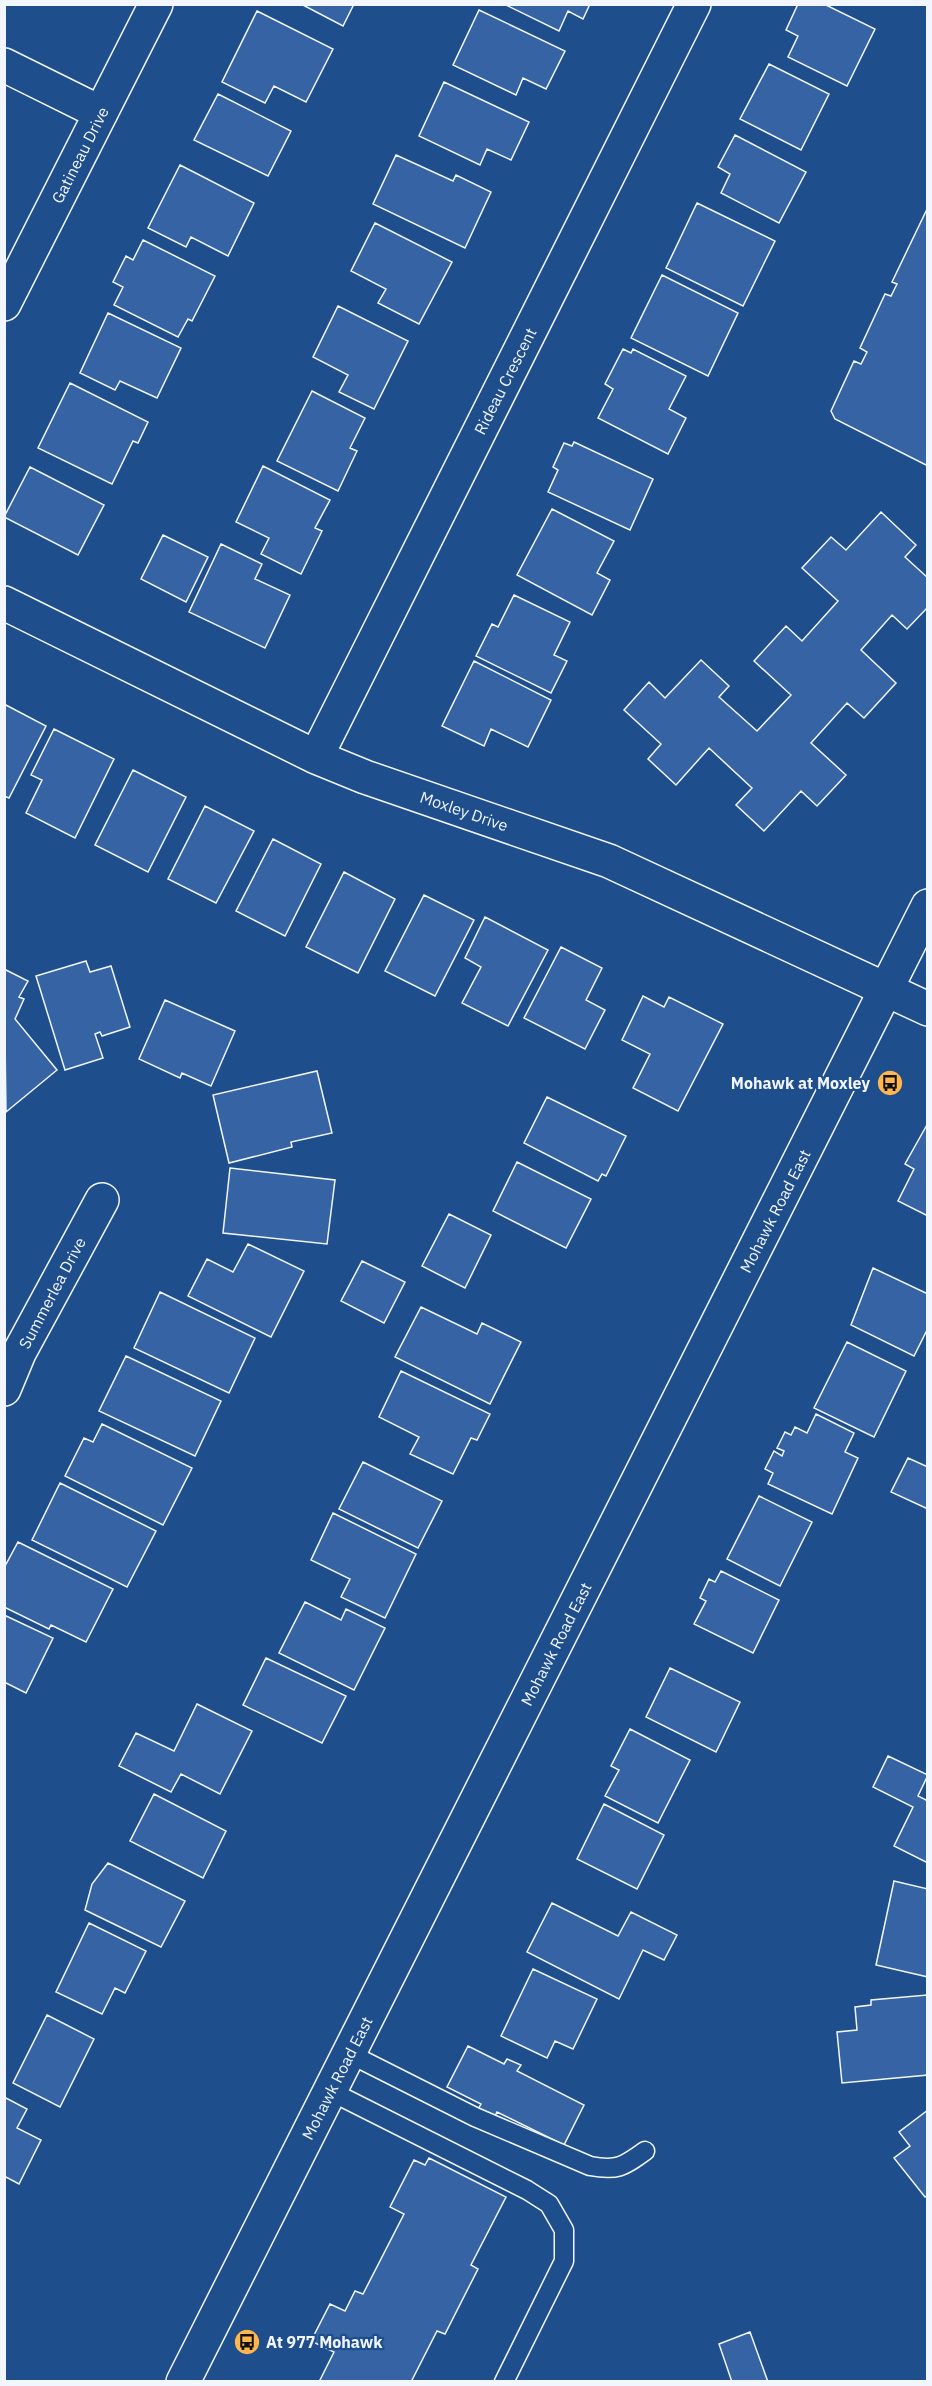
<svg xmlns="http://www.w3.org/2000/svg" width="932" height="2386" viewBox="0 0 932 2386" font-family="'IBM Plex Sans',sans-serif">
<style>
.building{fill:#3563a3;stroke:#f2f6ff;stroke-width:1.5}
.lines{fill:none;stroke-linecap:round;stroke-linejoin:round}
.lane-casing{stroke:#f2f6ff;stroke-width:21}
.street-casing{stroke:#f2f6ff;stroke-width:36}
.secondary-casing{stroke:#f2f6ff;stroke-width:36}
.lane{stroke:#1f4e8c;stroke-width:18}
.street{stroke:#1f4e8c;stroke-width:33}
.secondary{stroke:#1f4e8c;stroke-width:33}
.labels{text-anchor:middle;stroke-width:4.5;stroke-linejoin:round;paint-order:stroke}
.street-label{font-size:16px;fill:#f2f6ff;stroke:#1f4e8c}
.poi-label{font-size:16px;font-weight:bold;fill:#f2f6ff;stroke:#1f4e8c;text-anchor:end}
</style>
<rect width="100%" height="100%" fill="#1f4e8c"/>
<path class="building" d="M301,4H354L343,26Z
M504,4H590L583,19L568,11L559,31Z
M798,4H824L875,29L847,86L788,57L798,36L786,30Z
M479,10L565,51L546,89L523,78L516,95L453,65Z
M257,11L333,49L306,102L274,86L265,103L222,82Z
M769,64L829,94L801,150L740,119Z
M444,82L529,122L511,160L487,149L480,165L419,136Z
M218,94L291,131L268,176L194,140Z
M735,135L806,172L779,223L721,193L730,174L718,167Z
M396,155L453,181L456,175L491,192L465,248L373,204Z
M180,165L254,203L228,256L191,237L186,247L148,228Z
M697,203L775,241L743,306L666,268Z
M928,207V466L835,419L831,411L854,361L861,364L867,352L860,348L885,294L891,296L897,284L892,282Z
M375,223L452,262L419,324L378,303L386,289L351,271Z
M143,240L215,276L192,321L188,319L178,337L114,305L123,287L113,282L126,256L133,260Z
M662,275L738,313L708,376L631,338Z
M338,306L408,341L374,409L339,392L348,375L313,357Z
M108,313L181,348L157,398L120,381L115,390L80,373Z
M623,349L631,353L633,349L686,376L669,409L686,418L668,454L598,418L613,389L605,384Z
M70,383L148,422L138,443L133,441L112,484L38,448Z
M312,391L365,418L350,448L357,451L338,491L277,461Z
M574,442L653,479L630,530L548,492L558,470L553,467L564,443L572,446Z
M263,466L330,500L315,528L322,531L301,574L261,554L269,538L236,522Z
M30,467L104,505L78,555L4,517Z
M552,509L614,541L597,573L610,580L592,615L517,575Z
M881,512L916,545L905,557L928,578V607L907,629L892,615L861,650L896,683L864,718L847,703L811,743L846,775L817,806L801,791L764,831L736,805L752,788L709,748L676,785L648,759L661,744L624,710L649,682L665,698L701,660L729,686L719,697L757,731L791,695L754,661L786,626L802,641L838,601L802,568L831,537L846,550Z
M163,535L208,557L186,602L141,579Z
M221,544L262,564L255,579L290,595L265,648L189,612Z
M514,595L570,622L554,655L567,661L551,693L476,656L492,624L498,627Z
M474,661L551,700L528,747L491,729L484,746L442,726Z
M4,704L46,726L9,798L4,796Z
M54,729L114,759L75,838L26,813L42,780L31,775Z
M133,770L186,797L148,872L95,845Z
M205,806L254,831L216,903L168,879Z
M273,839L321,864L285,936L236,911Z
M344,872L395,899L358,973L306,947Z
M424,895L474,920L435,996L385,971Z
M485,917L548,950L508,1026L462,1003L481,967L465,958Z
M561,947L602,968L586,1000L605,1010L585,1049L524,1018Z
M86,961L90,972L111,966L130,1027L102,1036L100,1032L95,1034L103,1058L65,1070L36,976Z
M4,969L28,981L19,997L24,999L15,1019L57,1070L6,1112Z
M643,996L664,1007L669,997L723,1024L678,1111L633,1088L650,1054L622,1040Z
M165,1000L235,1031L211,1086L182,1073L180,1078L139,1059Z
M317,1071L332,1133L291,1142L292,1147L229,1163L213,1095Z
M547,1097L626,1136L606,1176L602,1174L598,1181L524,1143Z
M928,1123V1216L898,1201L914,1169L905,1164Z
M517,1162L591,1199L566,1248L493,1211Z
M230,1168L335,1180L327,1244L223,1233Z
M449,1214L491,1235L465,1288L422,1266Z
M248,1244L304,1271L271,1337L188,1296L207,1259L233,1272Z
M362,1261L405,1282L384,1323L341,1301Z
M873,1268L928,1294V1328L914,1356L851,1325Z
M160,1292L255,1338L229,1393L134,1348Z
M421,1307L477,1334L482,1323L521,1342L490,1404L395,1357Z
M847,1342L906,1371L874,1437L814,1408Z
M126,1356L221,1401L195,1456L99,1411Z
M401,1371L490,1414L477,1440L471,1438L453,1474L410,1454L419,1437L379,1417Z
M816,1414L854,1433L845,1452L858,1458L832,1514L768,1484L773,1473L765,1469L774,1451L782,1456L784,1451L777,1448L785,1432L791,1435L795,1427L807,1433Z
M102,1424L192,1468L163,1525L65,1476L84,1438L93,1442Z
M908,1458L928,1467V1509L891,1492Z
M363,1462L442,1501L418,1548L339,1509Z
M60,1483L156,1531L127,1587L32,1540Z
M759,1496L812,1522L780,1586L727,1559Z
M333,1513L416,1554L385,1618L341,1597L350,1579L311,1560Z
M18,1542L113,1589L86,1642L51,1625L49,1629L4,1607V1568Z
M721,1571L779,1600L753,1653L694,1624L706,1601L700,1598L709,1579L715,1582Z
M305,1602L341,1620L346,1609L385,1628L354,1690L279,1653Z
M4,1615L53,1638L26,1693L4,1682Z
M266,1658L346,1696L322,1743L243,1705Z
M670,1668L740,1702L716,1752L646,1717Z
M197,1704L252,1731L220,1794L181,1774L171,1792L119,1766L136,1733L174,1751Z
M630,1729L690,1760L658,1823L605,1796L619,1770L611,1766Z
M888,1756L928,1775L918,1796L928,1801V1863L894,1846L913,1807L873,1787Z
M154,1794L226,1831L203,1878L130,1841Z
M604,1804L664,1835L637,1889L577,1859Z
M108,1863L185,1901L161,1947L85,1910L92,1884Z
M894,1881L928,1889V1977L876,1965Z
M552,1903L618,1936L631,1912L677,1935L664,1960L643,1950L619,1999L527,1952Z
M89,1923L146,1951L125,1993L115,1988L102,2014L56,1992Z
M533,1969L597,1999L573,2049L555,2041L547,2058L501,2036Z
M927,1995L928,2075L842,2083L837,2032L857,2030L855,2007L871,2005V2000Z
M47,2015L94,2039L60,2107L13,2083Z
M468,2046L504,2064L507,2059L521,2065L517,2071L584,2105L564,2145L497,2112L493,2120L477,2111L481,2104L447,2087Z
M4,2097L27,2109L17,2128L41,2140L19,2184L4,2176Z
M928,2110V2195L925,2197L894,2158L910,2146L899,2132Z
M429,2158L506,2197L471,2265L478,2269L445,2334L437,2331L411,2382H319L334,2352L311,2341L330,2304L345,2311L355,2291L363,2294L404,2214L390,2207L414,2160L425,2165Z
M750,2332L768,2382H732L719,2344Z"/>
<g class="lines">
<g class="lane-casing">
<path id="lane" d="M350,2054L475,2117L590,2166C617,2171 623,2167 645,2151
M330,2091L527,2190L549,2204L564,2230V2261L504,2382"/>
</g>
<g class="street-casing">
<path id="street" d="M4,65L101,113
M4,304L156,4
M4,603L316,757L365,777L609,861L928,1009
M316,757L694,4
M4,1389L19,1353L102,1200"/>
</g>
<g class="secondary-casing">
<path id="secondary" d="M183,2382L928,906"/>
</g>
<use href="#lane" class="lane"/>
<use href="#street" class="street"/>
<use href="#secondary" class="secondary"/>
</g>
<defs>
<g id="bus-disc" transform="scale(1.35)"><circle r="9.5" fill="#ffb74d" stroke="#1f4e8c"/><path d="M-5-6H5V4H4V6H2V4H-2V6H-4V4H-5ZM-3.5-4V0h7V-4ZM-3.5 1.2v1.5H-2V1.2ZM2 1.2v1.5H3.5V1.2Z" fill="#111"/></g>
</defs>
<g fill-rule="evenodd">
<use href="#bus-disc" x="890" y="1083"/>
<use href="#bus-disc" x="247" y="2342"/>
</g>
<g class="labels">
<g class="street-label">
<text transform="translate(80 155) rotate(-63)" y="6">Gatineau Drive</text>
<text transform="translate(505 381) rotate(-63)" y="6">Rideau Crescent</text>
<text transform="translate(464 811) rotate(19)" y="6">Moxley Drive</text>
<text transform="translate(775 1211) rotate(-63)" y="6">Mohawk Road East</text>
<text transform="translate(52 1293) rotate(-62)" y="6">Summerlea Drive</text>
<text transform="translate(556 1644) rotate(-63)" y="6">Mohawk Road East</text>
<text transform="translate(337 2078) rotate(-63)" y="6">Mohawk Road East</text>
</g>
<g class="poi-label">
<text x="870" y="1089">Mohawk at Moxley</text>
<text x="266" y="2348" text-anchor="start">At 977 Mohawk</text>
</g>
</g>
<rect width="932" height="2386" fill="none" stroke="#f2f6ff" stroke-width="12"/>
</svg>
